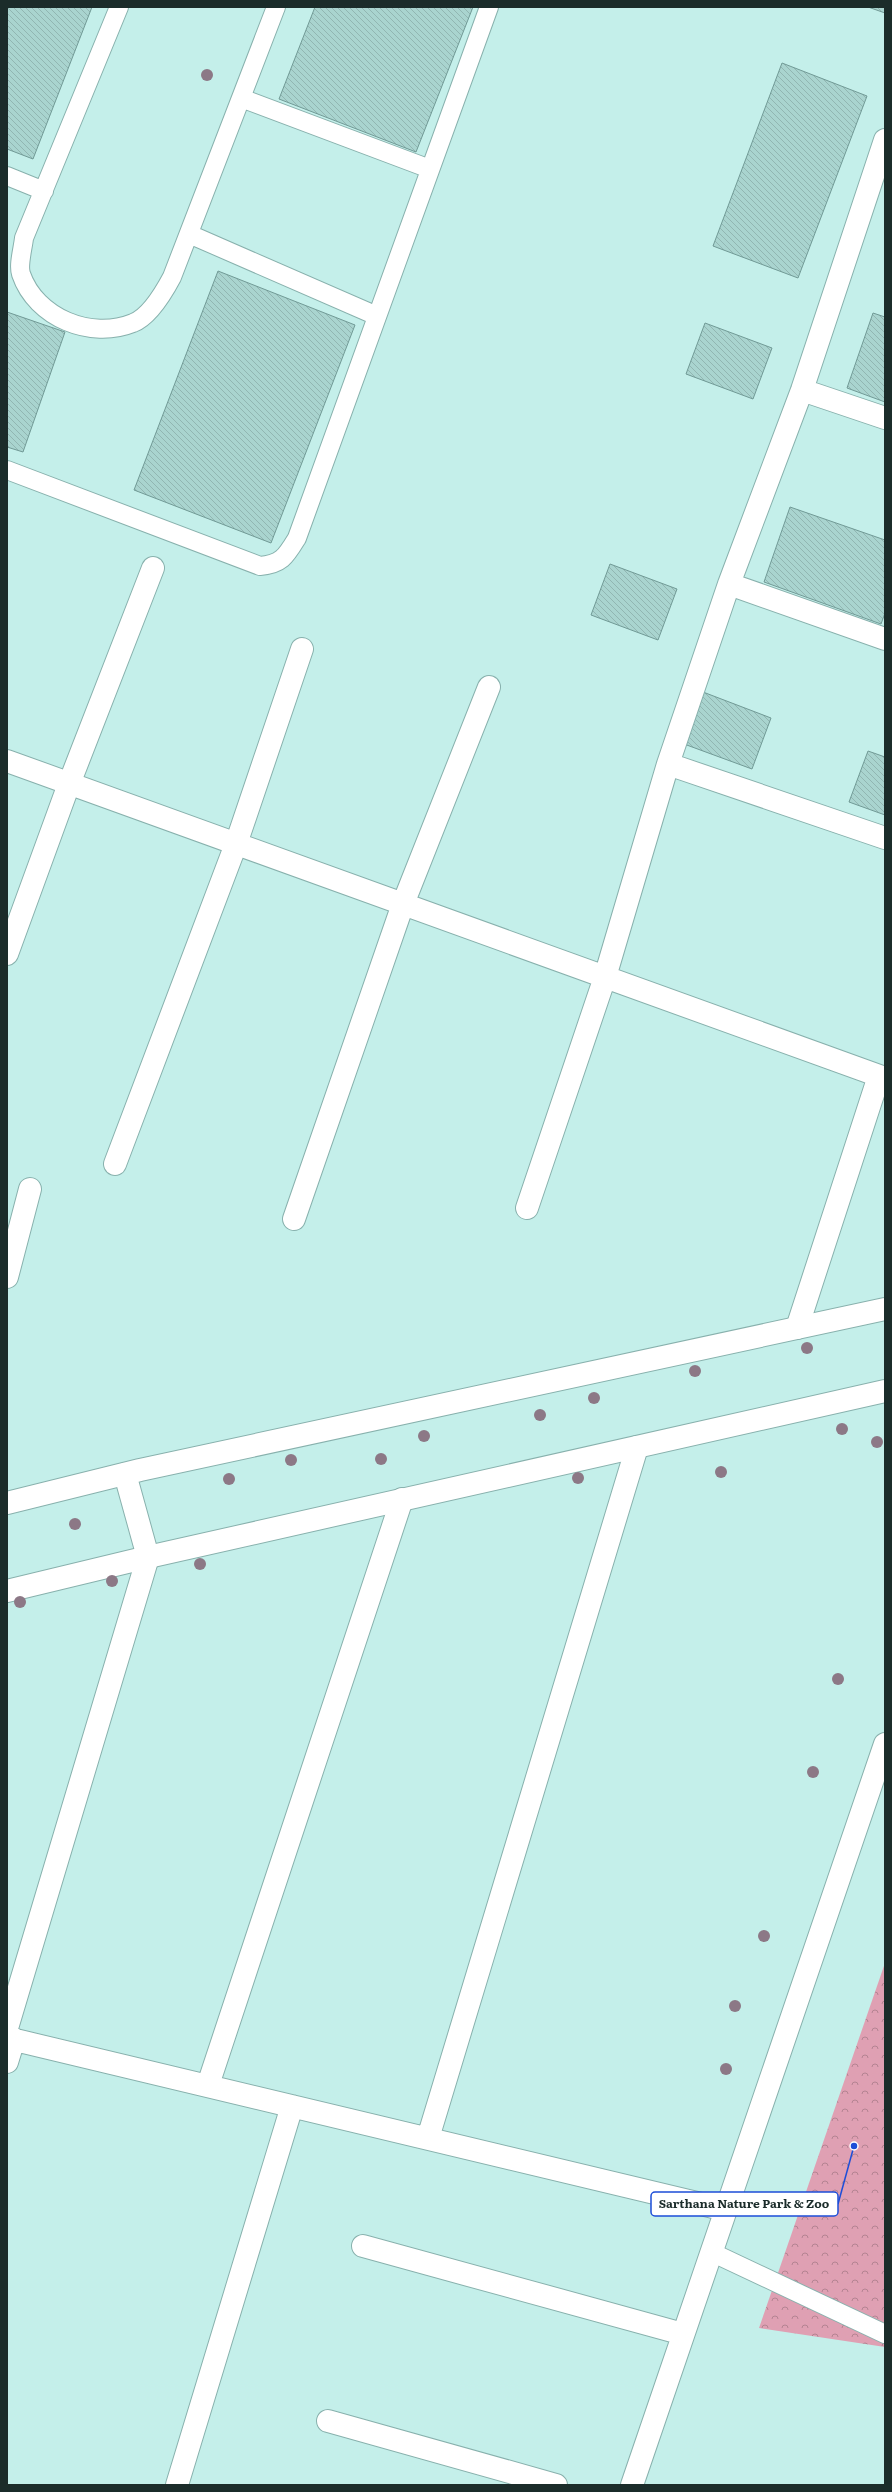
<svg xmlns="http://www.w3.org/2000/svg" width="892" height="2492" viewBox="0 0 892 2492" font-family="Literata,serif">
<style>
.forest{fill:url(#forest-crowns)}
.building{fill:url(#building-back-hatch);stroke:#719a96}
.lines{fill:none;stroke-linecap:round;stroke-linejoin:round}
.lane-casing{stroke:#88b1ad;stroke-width:20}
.street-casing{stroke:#88b1ad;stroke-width:24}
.secondary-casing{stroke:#88b1ad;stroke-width:24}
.lane{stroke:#fff;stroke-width:18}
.street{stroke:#fff;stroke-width:22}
.secondary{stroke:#fff;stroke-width:22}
.tree{fill:#8c7886}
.leader{fill:none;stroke:#1d4ed8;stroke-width:1.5}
.callout-dot{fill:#1d4ed8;stroke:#fff;stroke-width:1.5}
.callout{fill:#fff;stroke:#1d4ed8;stroke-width:1.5}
.callout-label{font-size:12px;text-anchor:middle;font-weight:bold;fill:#1b2c2a}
</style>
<defs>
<pattern id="forest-crowns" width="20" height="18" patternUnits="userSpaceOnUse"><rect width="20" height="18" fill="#dfa0b3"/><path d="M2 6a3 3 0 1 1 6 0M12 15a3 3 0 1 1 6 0" fill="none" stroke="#b48392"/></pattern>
<pattern id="building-back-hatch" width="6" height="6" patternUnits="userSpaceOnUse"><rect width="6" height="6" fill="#a9d4cf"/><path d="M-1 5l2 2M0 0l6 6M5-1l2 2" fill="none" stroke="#91b6b2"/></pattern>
</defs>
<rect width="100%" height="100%" fill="#c4efea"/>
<path class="forest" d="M885,1963V2347L759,2328Z"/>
<path class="building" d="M7,7H92L33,159L7,149Z
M315,7H473L416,152L279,99Z
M868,7H885V13Z
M782,63L867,96L798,278L713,246Z
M218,271L355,325L271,543L134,490Z
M7,312L65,332L23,452L7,447Z
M873,313L885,317V402L847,388Z
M705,323L772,348L753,399L686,374Z
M790,507L885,540V613L881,624L764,582Z
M610,564L677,589L658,640L591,615Z
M703,692L771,718L752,769L684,744Z
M868,751L885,757V815L849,802Z"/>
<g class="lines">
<g class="lane-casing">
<path id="lane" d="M119,7L24,238C23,248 18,265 21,274C36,318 91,340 133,323C149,317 164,292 172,277L276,7
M241,98L430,169
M7,176L44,191
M189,234L377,316
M7,470L260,566C282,564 286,556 297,538L489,7
M711,2252L885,2334"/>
</g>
<g class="street-casing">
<path id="street" d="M802,390L885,418
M729,584L885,639
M7,761L885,1078
M668,764L885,838
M7,954L69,784L153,568
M115,1164L236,844L302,649
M527,1208L605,977L668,764L729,584L802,390L885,140
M294,1219L403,904L489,687
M7,1277L30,1189
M797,1328L879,1076
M7,2028L148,1557L125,1474
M7,2038L726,2210
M7,2062L14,2039
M208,2085L402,1499
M428,2138L637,1447
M363,2246L683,2334
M328,2421L556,2485
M177,2485L292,2106
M632,2485L885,1744"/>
</g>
<g class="secondary-casing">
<path id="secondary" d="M7,1503L140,1470L885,1309
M7,1591L148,1557L885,1391"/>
</g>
<use href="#lane" class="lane"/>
<use href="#street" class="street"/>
<use href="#secondary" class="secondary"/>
</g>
<g class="tree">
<circle cx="207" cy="75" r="6"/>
<circle cx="807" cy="1348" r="6"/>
<circle cx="695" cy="1371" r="6"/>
<circle cx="594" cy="1398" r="6"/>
<circle cx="540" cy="1415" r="6"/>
<circle cx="842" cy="1429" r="6"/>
<circle cx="424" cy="1436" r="6"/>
<circle cx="877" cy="1442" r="6"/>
<circle cx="381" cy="1459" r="6"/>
<circle cx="291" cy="1460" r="6"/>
<circle cx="721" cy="1472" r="6"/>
<circle cx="578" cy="1478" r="6"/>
<circle cx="229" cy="1479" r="6"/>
<circle cx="75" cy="1524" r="6"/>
<circle cx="200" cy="1564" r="6"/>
<circle cx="112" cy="1581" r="6"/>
<circle cx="20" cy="1602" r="6"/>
<circle cx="838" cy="1679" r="6"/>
<circle cx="813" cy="1772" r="6"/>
<circle cx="764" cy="1936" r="6"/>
<circle cx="735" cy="2006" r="6"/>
<circle cx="726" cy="2069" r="6"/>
</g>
<path class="leader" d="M854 2146L838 2204"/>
<circle class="callout-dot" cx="854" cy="2146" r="4"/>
<rect class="callout" x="651" y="2192" width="187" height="24" rx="4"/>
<g class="callout-label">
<text x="744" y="2208">Sarthana Nature Park &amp; Zoo</text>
</g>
<rect width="892" height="2492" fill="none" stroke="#1b2c2a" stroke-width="16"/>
</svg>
